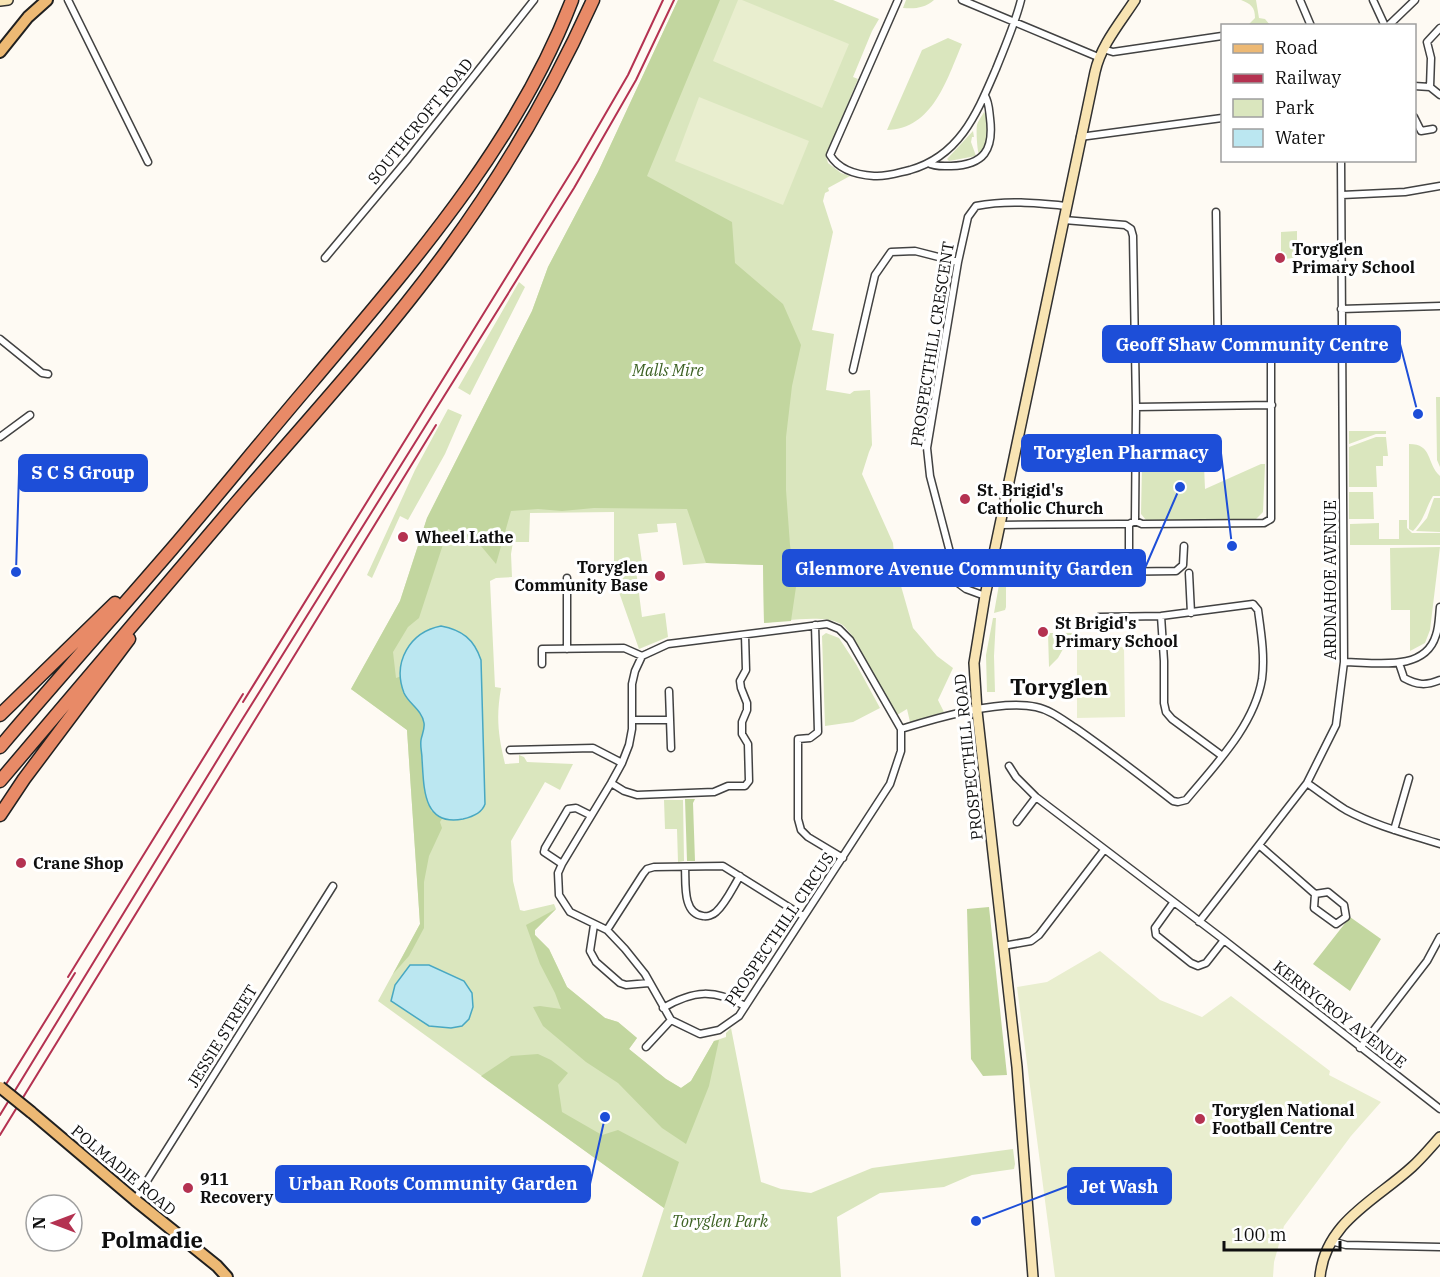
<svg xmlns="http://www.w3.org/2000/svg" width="1440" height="1277" viewBox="0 0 1440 1277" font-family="'IBM Plex Serif',serif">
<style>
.green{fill:#dae6be}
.forest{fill:#c2d69f}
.pitch{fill:#e9eecf}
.water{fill:#bbe7f1;stroke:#48a8c2;stroke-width:1.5}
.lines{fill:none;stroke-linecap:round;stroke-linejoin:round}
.street-casing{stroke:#424242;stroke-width:9}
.secondary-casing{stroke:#313131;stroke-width:12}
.primary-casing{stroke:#202020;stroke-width:14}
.highway-casing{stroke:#202020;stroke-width:15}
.street{stroke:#fff;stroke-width:6}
.secondary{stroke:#f8e4b3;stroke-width:9}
.primary{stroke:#edb974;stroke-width:10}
.highway{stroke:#e88a67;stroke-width:12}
.rail{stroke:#b43251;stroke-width:2}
.primary-bridge-casing{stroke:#202020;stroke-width:14;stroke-linecap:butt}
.primary-bridge{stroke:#edb974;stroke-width:10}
.poi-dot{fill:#b43251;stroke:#fff;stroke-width:2}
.labels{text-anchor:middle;stroke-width:6;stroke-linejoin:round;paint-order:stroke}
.street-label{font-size:16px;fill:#0f0f0f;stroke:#fff}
.poi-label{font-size:16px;font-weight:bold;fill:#0f0f0f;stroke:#fff;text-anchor:start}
.park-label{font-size:16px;font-style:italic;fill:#3d6224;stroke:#fff}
.district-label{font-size:22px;font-weight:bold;fill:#0f0f0f;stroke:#fff}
.leader{fill:none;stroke:#1d4ed8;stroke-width:2}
.callout-dot{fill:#1d4ed8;stroke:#fff;stroke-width:2}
.callout{fill:#1d4ed8;stroke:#1d4ed8;stroke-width:2}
.callout-label{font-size:18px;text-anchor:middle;font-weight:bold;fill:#fff}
</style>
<rect width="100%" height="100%" fill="#fefaf3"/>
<path class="green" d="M678,0H833L879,19L872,31L853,77L858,79L826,156L828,163L841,173L850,176L828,188L829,191L825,193L823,201L833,232L812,330L834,334L826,390L850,394L854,391L870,390L872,445L869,452L862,474L893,543L895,565L913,628L937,656L953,668L938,700L944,712L910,722L907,709L897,715L851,634C848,631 845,626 841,624C824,614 784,621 764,623L763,565L707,563L683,565L676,523L657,524L658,532L638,534L643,569L636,570L642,617L665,613L668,637L639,649L614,578V512L530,513L529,542H513L511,554L512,577L496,578L490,581L495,687L501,688C496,717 498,735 505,764L519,763V755L524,757L527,762L573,764L560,790L545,782L511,841L513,881L520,910L524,911L554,904L556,909L535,930V935L549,949L567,987L605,1018L618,1022L637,1038L629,1049L666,1079L681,1088L691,1081L714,1041L726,1037V1033L731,1028L761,1182L781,1189L811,1193L872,1168L1013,1149L1015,1164L1014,1169L972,1175L944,1187L880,1193L837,1217L841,1277H642L664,1208L378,1001L420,924L407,730L351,689L400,601L427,518L532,311L548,267L598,172Z
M906,0H934C925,8 915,9 903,8Z
M1241,0H1256L1259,18L1265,19L1270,25H1248L1255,18C1255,7 1251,4 1241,0Z
M948,38L962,44C947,79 933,129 887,130L922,50Z
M984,112C993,123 989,145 979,155C977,149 976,131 977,125C978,121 982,116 984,112Z
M973,131L974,137H972L971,142L976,156L949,161L947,159Z
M1297,231V258L1281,259V232Z
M519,282L525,287L470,395L458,388Z
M1436,397H1440V467L1437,460Z
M448,409L462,415L445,454L408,520L400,516L372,578L367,575L415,470Z
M1349,431H1386V434H1376L1349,444Z
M1376,437H1386L1388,456H1383V466H1376L1377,487H1349V447Z
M1409,444C1433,444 1426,463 1440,476V496H1433C1425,509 1425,519 1413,531L1409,529Z
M1261,464H1265L1263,512L1256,519L1222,521L1146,520L1141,514L1142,465H1204L1205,489Z
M1349,492H1373L1374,519H1349Z
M1434,498H1440V532L1416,531L1427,518Z
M1399,520H1407V528L1412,533H1440V545H1350V524L1379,523V539H1399Z
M1440,547L1430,630L1425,643L1410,651V610H1391L1390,548Z
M1003,562H1006V607L1005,610L994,613Z
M993,618H996L994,656L995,692H987L986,655Z
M826,633L839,638L856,664L880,708L853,722L825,726L822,636Z
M1048,633H1072L1058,658L1049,667Z
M664,800H683L684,861L678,862L677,829H665Z"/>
<path class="forest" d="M678,0H720L647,176L732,222L735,263L783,304L801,345L792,386L786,437V490L790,545L796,587L791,621L764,623L763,565L706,563L687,509L594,508L562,511L538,509L511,511L496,564L476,540L448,529L419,618L408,627L393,652L396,678L402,676L404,693L423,717L425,727L421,737V747L423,779L431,811L443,817L440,822L442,828L429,856L424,882V928L409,956L393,974L420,924L407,730L351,689L400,601L427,518L532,311L548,267L598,172Z
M685,799H695L693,803L695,861H687Z
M989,907L1007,1075L983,1076L971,1059L967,909Z
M556,909L535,930V935L549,949L567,987L605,1018L618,1022L637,1038L629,1049L666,1079L681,1088L691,1081L714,1041L719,1040L709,1086L686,1144L662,1128L618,1083L586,1062L543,1026L533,1007L540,1006L561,1009L555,993L540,964L526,925Z
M1350,917L1381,939L1350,991L1313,964Z
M538,1054L551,1060L568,1073L558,1085L562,1112L602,1135L618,1130L679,1162L664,1208L481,1076L511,1056Z"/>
<path class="pitch" d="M738,0H742L849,44L822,108L713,61Z
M699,97L809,141L783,205L675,161Z
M1124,647L1125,717L1077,718V648Z
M1100,951L1160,1000L1202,1017L1231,996L1330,1071L1329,1075L1381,1102L1351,1136L1284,1226L1274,1262L1273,1277H1055L1017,987L1047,982Z"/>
<path class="water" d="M441,626C462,630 474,639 481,660L485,804C482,813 472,817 463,819C422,827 424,786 422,759C422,752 420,747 421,740C422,734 425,729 424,723C422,710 409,704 404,693C392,662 410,632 441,626Z
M410,965H429L464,981L472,993L473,1007L469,1019L462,1026L451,1028L429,1026L391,1001L395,985Z"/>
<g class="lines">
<g class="street-casing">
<path id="street" d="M68,0L148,162
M898,0L830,155C839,170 858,175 874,176C887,177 897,173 910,170C960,156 977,113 996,69C1005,46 1015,24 1021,0
M962,0L1098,57
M1300,0L1311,26
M1373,0L1385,26
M1388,26L1415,0
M1103,49L1113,52L1222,36
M1414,86L1430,87L1440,95
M1430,87L1431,58L1427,42L1440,28
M1414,117L1421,131L1433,129
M1080,137L1222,118
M928,163C935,167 943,166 951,166C984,165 994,150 990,118C989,110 989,102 985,96
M1342,195L1405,192L1440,186
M1216,212L1218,353
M1064,220L1125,225L1131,229L1133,236L1136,407L1135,521
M325,258L408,159L534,0
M1341,309L1440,306
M0,339L42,373L48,374
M1135,355L1343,352
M853,370L875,275L891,252L915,251L958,262
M1136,407L1272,405
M0,437L30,415
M1129,524V571
M1000,525L1120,524H1129L1135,521L1142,524L1264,523L1271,519V353
M1098,572L1176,571L1183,565L1184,546
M1189,573L1191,613
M567,578V649
M985,596L966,589L958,583L930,476L927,448L958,262L968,217L976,206C1007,200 1036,203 1066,206
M1161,616L1164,661V703L1166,712L1172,719L1221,755
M827,624L839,629L850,640L901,729V751L890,784L739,1016L719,1030L700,1034L671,1020L645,974L625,949L607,930L570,912L559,895L558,873L562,864L611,783L622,763L629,745L632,729V684L635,671L642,656L668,644Z
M815,625L818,732L810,738L798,739V819L801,830L808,837L843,858
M1344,662C1374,662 1425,673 1436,635C1439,627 1439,616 1440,607
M1399,663L1404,678C1417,685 1426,686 1440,680
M542,664V649L624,648L642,656
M669,691L671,748
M633,720H670
M901,729C936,718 1000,699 1036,707C1051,710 1064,721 1077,729C1110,752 1141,776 1173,801L1178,802L1186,800C1215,765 1254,726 1262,679C1265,656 1261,632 1258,610L1253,604L1161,616L1099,617
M510,750L593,748L622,763
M1009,766L1016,777L1036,797L1224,940L1440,1109
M611,783L624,791L637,795L714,792L728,786H745L749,781L748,744L742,734V722L747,710V703L741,688L740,681L746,670L745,635
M1307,783C1320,792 1333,802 1346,810C1376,826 1408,834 1440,844
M1017,822L1036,797
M1394,830L1409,778
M1259,845L1315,894L1328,892L1344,905L1346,917L1336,924L1314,908L1315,894
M562,864L544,852L545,848L568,809L576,808L590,815
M685,867C686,882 682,914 703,916C707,917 713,915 716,912C726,903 733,887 740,876
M1173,903L1155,928L1156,935L1191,963L1198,966L1206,963L1224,940
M1199,922L1307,783L1336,725L1344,662L1341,160
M594,925L590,951L596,962L620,983L626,985L649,983
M607,930L643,874L647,869L654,867L723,866L803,916
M1003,946L1031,941L1039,935L1104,850
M663,1008C694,990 714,989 745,1006
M646,1047L671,1020
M1360,1048L1427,961L1440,937
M135,1200L333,886
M1331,1241L1346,1245L1440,1247"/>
</g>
<g class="secondary-casing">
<path id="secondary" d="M0,1L8,0
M1033,1277L1017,1067L977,711L974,663L985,596L1095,72C1101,45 1120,23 1135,0
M1320,1277C1325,1222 1376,1200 1412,1167C1422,1158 1431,1147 1440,1137"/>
</g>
<g class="primary-casing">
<path id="primary" d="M0,52L28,17L47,0
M31,1112L135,1200L217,1266L227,1277"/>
</g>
<g class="highway-casing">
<path id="highway" d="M0,715L115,603
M0,747C56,681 114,616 171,550C218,495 264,438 311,383C410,265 516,146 572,0
M0,781C79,688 158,595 237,502C308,420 382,339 446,252C504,173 553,89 593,0
M0,815L24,779L129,639"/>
</g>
<use href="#street" class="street"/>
<use href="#secondary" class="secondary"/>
<use href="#primary" class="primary"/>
<use href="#highway" class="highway"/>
<path class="rail" d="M243,702L578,161L628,75L663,0
M68,977L243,694
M0,1094L75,973
M0,1115L240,723L574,188L636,80L674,0
M0,1135L436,425"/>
<g class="primary-bridge-casing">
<path id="primary-bridge" d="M0,1087L31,1112"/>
</g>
<use href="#primary-bridge" class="primary-bridge"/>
</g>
<g class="poi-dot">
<circle cx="1280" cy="258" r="6"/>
<circle cx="965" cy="499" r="6"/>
<circle cx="403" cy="537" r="6"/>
<circle cx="660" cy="576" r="6"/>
<circle cx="1043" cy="632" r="6"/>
<circle cx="21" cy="863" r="6"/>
<circle cx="1200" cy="1119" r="6"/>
<circle cx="188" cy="1188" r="6"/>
</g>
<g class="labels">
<g class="street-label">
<text transform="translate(420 121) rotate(-51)" y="6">SOUTHCROFT ROAD</text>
<text transform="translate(932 344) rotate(-81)" y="6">PROSPECTHILL CRESCENT</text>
<text transform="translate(1330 580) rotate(-90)" y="6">ARDNAHOE AVENUE</text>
<text transform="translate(968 757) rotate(-96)" y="6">PROSPECTHILL ROAD</text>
<text transform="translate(779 929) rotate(-56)" y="6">PROSPECTHILL CIRCUS</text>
<text transform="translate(1340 1014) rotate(38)" y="6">KERRYCROY AVENUE</text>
<text transform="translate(222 1036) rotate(-58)" y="6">JESSIE STREET</text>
<text transform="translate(124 1170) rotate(40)" y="6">POLMADIE ROAD</text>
</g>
<g class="poi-label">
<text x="1292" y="255">Toryglen<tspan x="1292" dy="18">Primary School</tspan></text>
<text x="977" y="496">St. Brigid's<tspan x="977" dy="18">Catholic Church</tspan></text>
<text x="415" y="543">Wheel Lathe</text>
<text x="648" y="573" text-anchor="end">Toryglen<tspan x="648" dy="18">Community Base</tspan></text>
<text x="1055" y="629">St Brigid's<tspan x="1055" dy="18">Primary School</tspan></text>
<text x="33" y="869">Crane Shop</text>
<text x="1212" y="1116">Toryglen National<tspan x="1212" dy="18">Football Centre</tspan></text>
<text x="200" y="1185">911<tspan x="200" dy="18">Recovery</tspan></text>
</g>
<g class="park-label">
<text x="668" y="376">Malls Mire</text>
<text x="720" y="1227">Toryglen Park</text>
</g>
<g class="district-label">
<text x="1059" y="695">Toryglen</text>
<text x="152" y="1248">Polmadie</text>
</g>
</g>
<path class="leader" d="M1418 414L1400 344M1232 546L1221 453M16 572L19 473M1180 487L1145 568M605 1117L590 1184M976 1221L1068 1186"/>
<g class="callout-dot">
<circle cx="1418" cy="414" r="6"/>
<circle cx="1232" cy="546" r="6"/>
<circle cx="16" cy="572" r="6"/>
<circle cx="1180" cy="487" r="6"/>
<circle cx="605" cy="1117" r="6"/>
<circle cx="976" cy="1221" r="6"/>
</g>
<g class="callout">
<rect x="1103" y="326" width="297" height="36" rx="6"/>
<rect x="1022" y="435" width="199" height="36" rx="6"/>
<rect x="19" y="455" width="128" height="36" rx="6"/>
<rect x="783" y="550" width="362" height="36" rx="6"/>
<rect x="276" y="1166" width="314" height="36" rx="6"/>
<rect x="1068" y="1168" width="103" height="36" rx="6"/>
</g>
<g class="callout-label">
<text x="1252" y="351">Geoff Shaw Community Centre</text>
<text x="1121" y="459">Toryglen Pharmacy</text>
<text x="83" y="479">S C S Group</text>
<text x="964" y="575">Glenmore Avenue Community Garden</text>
<text x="433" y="1190">Urban Roots Community Garden</text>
<text x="1119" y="1193">Jet Wash</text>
</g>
<rect x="1221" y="24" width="195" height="138" fill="#ffffff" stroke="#9f9f9f" stroke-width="1.5"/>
<rect x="1233" y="44" width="30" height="9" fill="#edb974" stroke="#9f9f9f" stroke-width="1.5"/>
<text x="1275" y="54" font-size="18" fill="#0f0f0f">Road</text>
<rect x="1233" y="74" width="30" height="9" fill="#b43251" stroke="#9f9f9f" stroke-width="1.5"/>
<text x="1275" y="84" font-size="18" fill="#0f0f0f">Railway</text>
<rect x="1233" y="99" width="30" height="18" fill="#dae6be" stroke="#9f9f9f" stroke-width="1.5"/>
<text x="1275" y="114" font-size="18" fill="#0f0f0f">Park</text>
<rect x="1233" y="129" width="30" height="18" fill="#bbe7f1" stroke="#9f9f9f" stroke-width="1.5"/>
<text x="1275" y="144" font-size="18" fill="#0f0f0f">Water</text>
<g transform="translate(54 1223) rotate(270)"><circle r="28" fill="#ffffff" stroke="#9f9f9f" stroke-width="1.5"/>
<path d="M0-4.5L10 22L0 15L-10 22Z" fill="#b43251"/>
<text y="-9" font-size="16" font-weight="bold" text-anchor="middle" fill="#0f0f0f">N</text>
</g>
<path d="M1224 1241v9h116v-9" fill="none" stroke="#0f0f0f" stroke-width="3"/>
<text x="1233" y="1241" font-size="18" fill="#0f0f0f" stroke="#ffffff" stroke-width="4.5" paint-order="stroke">100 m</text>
</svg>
